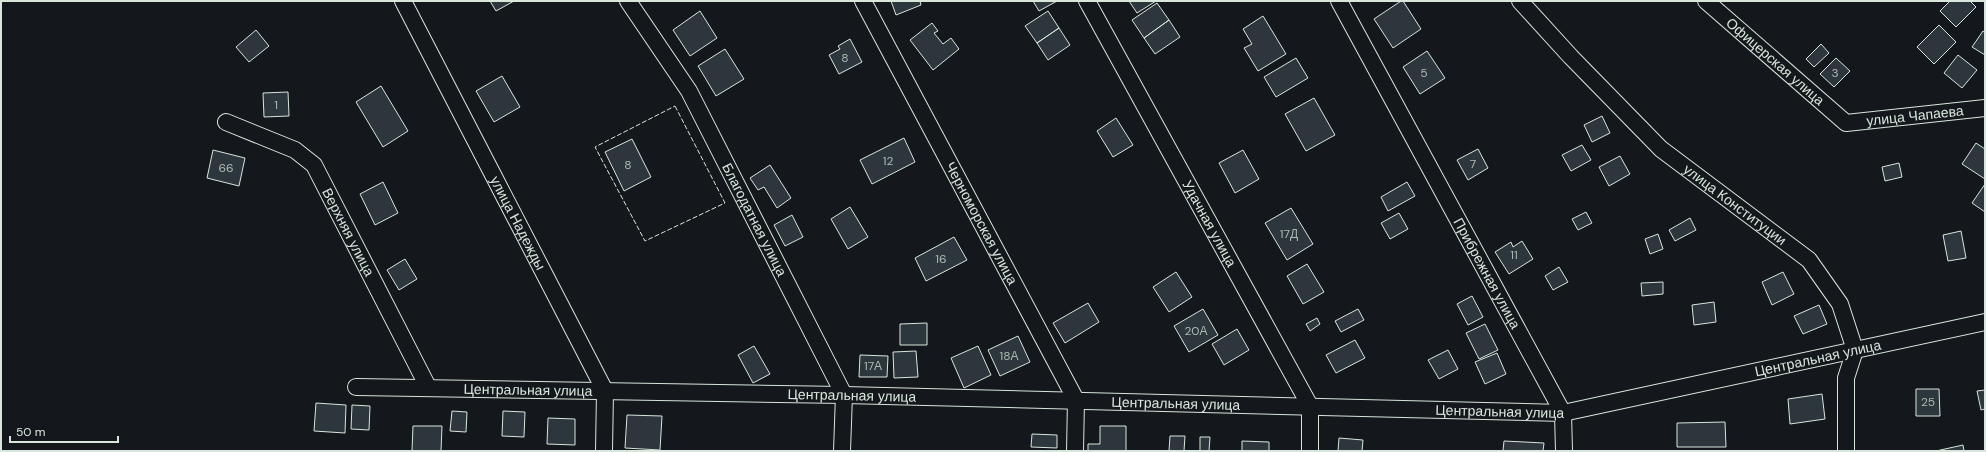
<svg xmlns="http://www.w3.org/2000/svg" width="1986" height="452" viewBox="0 0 1986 452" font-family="'DM Sans',sans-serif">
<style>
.building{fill:#2c363c;stroke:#d8e6dc}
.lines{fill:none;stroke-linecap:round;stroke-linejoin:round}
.minor-casing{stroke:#d8e6dc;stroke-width:18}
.minor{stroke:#14181c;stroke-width:16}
.fence{stroke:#d8e6dc;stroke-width:1;stroke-dasharray:5 2;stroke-linecap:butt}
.labels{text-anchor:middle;stroke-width:3;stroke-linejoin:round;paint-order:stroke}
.number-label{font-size:12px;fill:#adbab4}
.street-label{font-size:14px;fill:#d8e6dc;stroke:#14181c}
</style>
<rect width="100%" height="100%" fill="#14181c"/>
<path class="building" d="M490,1H514L496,11Z
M891,1H920L921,5L896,15Z
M1033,1H1057L1039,11Z
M1129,1H1156L1137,13Z
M1401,1H1403L1421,29L1393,48L1374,19Z
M1950,1H1970L1976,7L1956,27L1940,11Z
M1157,3L1169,20L1144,38L1132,20Z
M700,11L717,38L690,56L673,30Z
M1048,11L1059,28L1037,43L1025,26Z
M1263,16L1286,54L1258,71L1244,48L1252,44L1243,29Z
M1169,20L1180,37L1155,54L1144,38Z
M932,23L938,31L934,33L943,44L951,38L959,49L933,70L910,40Z
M1939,25L1956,42L1934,64L1917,47Z
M1059,28L1070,45L1048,60L1037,43Z
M256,30L269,46L249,62L236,47Z
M1983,31L1985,32V55L1972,47Z
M850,39L862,62L839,74L829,55L840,49L838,46Z
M1821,44L1829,53L1814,67L1806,59Z
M725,49L744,79L716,96L698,66Z
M1427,51L1445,78L1420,94L1403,67Z
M1958,55L1977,70L1962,88L1944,73Z
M1296,58L1308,78L1276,97L1264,77Z
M1836,58L1850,71L1834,87L1820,74Z
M502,76L520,107L494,122L476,91Z
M381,86L408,131L383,147L356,102Z
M288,92L289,116L264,117L263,93Z
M1314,98L1335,135L1306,151L1285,114Z
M1602,116L1610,133L1592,142L1584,125Z
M1116,118L1133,145L1113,157L1097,131Z
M904,138L915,162L872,184L860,160Z
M632,139L651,177L624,191L605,152Z
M1976,143L1985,149V179L1962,164Z
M1582,145L1591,160L1571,171L1562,155Z
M1478,149L1488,168L1468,180L1457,160Z
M213,150L245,158L239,186L207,178Z
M1243,150L1259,179L1235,193L1219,163Z
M1620,156L1630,174L1609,186L1599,167Z
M1899,163L1902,177L1885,181L1882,167Z
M770,165L791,198L777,208L764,187L758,190L750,178Z
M383,182L398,213L375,225L360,194Z
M1407,182L1415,196L1388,211L1381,197Z
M1985,184V212L1972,203Z
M850,207L868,237L848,249L831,219Z
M1291,208L1313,244L1287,260L1265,223Z
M1586,212L1592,223L1578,230L1572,219Z
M1399,213L1408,229L1390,239L1381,223Z
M792,215L803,237L785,246L774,225Z
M1690,218L1696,230L1675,241L1669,230Z
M1961,231L1966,258L1948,261L1943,235Z
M1658,234L1663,249L1650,254L1645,239Z
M954,237L967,260L926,281L915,258Z
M1522,241L1533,259L1509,274L1495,252L1511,242L1513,247Z
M405,259L417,279L399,290L387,270Z
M1307,264L1324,292L1303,304L1287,276Z
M1559,267L1568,282L1553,290L1545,276Z
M1176,272L1192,297L1169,312L1153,287Z
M1783,272L1794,294L1772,305L1762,282Z
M1663,282V294L1642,296L1641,283Z
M1472,296L1483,317L1468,325L1457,304Z
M1714,302L1716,322L1694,325L1692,305Z
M1088,303L1099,322L1065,343L1053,323Z
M1819,305L1827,324L1803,334L1794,316Z
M1203,309L1218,335L1189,352L1174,326Z
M1358,309L1364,320L1341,332L1335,321Z
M1317,318L1320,324L1310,331L1306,324Z
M927,323V345H900V324Z
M1485,324L1498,350L1479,359L1466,333Z
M1237,329L1249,350L1224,365L1212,344Z
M1018,336L1030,362L1000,376L988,350Z
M1355,340L1365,358L1336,373L1326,355Z
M754,346L770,374L753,383L738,355Z
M978,346L991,375L964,388L951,358Z
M1448,350L1458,369L1439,379L1428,360Z
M916,351L918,377L894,378L893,352Z
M1497,353L1506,374L1485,384L1475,362Z
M860,355L888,356L887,377H859Z
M1916,389H1939L1940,416H1916Z
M1985,390V409L1981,410L1977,391Z
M1822,394L1825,419L1790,424L1788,399Z
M316,403L346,405L345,433L314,431Z
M352,405L370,406L369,430L351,429Z
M452,411L467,412L466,432L450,431Z
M503,411L525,412L524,437L502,436Z
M627,415L662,416L660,450L625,448Z
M548,418L575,419V445L547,444Z
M1725,422L1726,447H1677V423Z
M413,426H442L441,451H412Z
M1100,426H1126V451H1088V444H1100Z
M1032,434L1057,435V448L1031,447Z
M1170,436H1185L1184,451H1169Z
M1200,437H1210L1209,451H1200Z
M1339,438L1363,440L1362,451H1338Z
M1242,441L1269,442V451H1242Z
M1504,441L1544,443L1543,451H1503Z
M1963,445L1964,451H1936Z"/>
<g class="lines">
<g class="minor-casing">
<g id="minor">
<path id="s1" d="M403,1L605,391L604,451"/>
<path id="s2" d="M628,1L689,91L844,395L842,451"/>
<path id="s3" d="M863,1L1076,400L1075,451"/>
<path id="s4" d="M1087,1L1310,406V451"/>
<path id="s5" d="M1339,1L1563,413L1564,451"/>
<path id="s6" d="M1520,1L1571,57L1661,149L1809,260L1840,304L1855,350L1846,378V451"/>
<path id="s7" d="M1706,1L1846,123L1985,108"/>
<path id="s8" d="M226,122L295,150L314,165L428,387"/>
<path id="s9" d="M356,387L844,395L1563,413L1985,322"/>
</g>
</g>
<use href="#minor" class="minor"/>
<path class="fence" d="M675,106L725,203L645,241L595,147Z"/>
</g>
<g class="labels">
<g class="number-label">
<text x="845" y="62">8</text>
<text x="1424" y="77">5</text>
<text x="1835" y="77">3</text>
<text x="276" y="109">1</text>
<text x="888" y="165">12</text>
<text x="1473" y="168">7</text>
<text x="628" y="169">8</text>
<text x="226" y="172">66</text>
<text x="1289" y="238">17Д</text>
<text x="1514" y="259">11</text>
<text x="941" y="263">16</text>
<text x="1196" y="335">20А</text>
<text x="1009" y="360">18А</text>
<text x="873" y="370">17А</text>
<text x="1928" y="406">25</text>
</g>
<g class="street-label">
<text dy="5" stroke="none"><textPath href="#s7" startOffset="92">Офицерская улица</textPath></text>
<text dy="5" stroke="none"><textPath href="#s7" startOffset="255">улица Чапаева</textPath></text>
<text dy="5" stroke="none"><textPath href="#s6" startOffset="297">улица Конституции</textPath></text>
<text dy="5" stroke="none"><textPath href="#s2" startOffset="253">Благодатная улица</textPath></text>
<text dy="5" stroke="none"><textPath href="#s1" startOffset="250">улица Надежды</textPath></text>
<text dy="5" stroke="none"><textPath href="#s3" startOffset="252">Черноморская улица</textPath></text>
<text dy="5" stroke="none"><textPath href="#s4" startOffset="254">Удачная улица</textPath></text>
<text dy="5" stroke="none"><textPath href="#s8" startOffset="174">Верхняя улица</textPath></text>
<text dy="5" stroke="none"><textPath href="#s5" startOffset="310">Прибрежная улица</textPath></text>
<text dy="5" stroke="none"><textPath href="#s9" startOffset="1468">Центральная улица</textPath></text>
<text dy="5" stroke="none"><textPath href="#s9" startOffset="172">Центральная улица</textPath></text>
<text dy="5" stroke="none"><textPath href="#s9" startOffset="496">Центральная улица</textPath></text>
<text dy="5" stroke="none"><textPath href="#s9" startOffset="820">Центральная улица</textPath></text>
<text dy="5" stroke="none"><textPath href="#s9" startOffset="1144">Центральная улица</textPath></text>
</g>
</g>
<rect width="1986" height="452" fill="none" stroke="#d8e6dc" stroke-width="4"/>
<path d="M10 436v6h108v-6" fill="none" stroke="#d8e6dc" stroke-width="2"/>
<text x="16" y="436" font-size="12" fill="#d8e6dc" stroke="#14181c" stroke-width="3" paint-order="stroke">50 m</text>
</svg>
